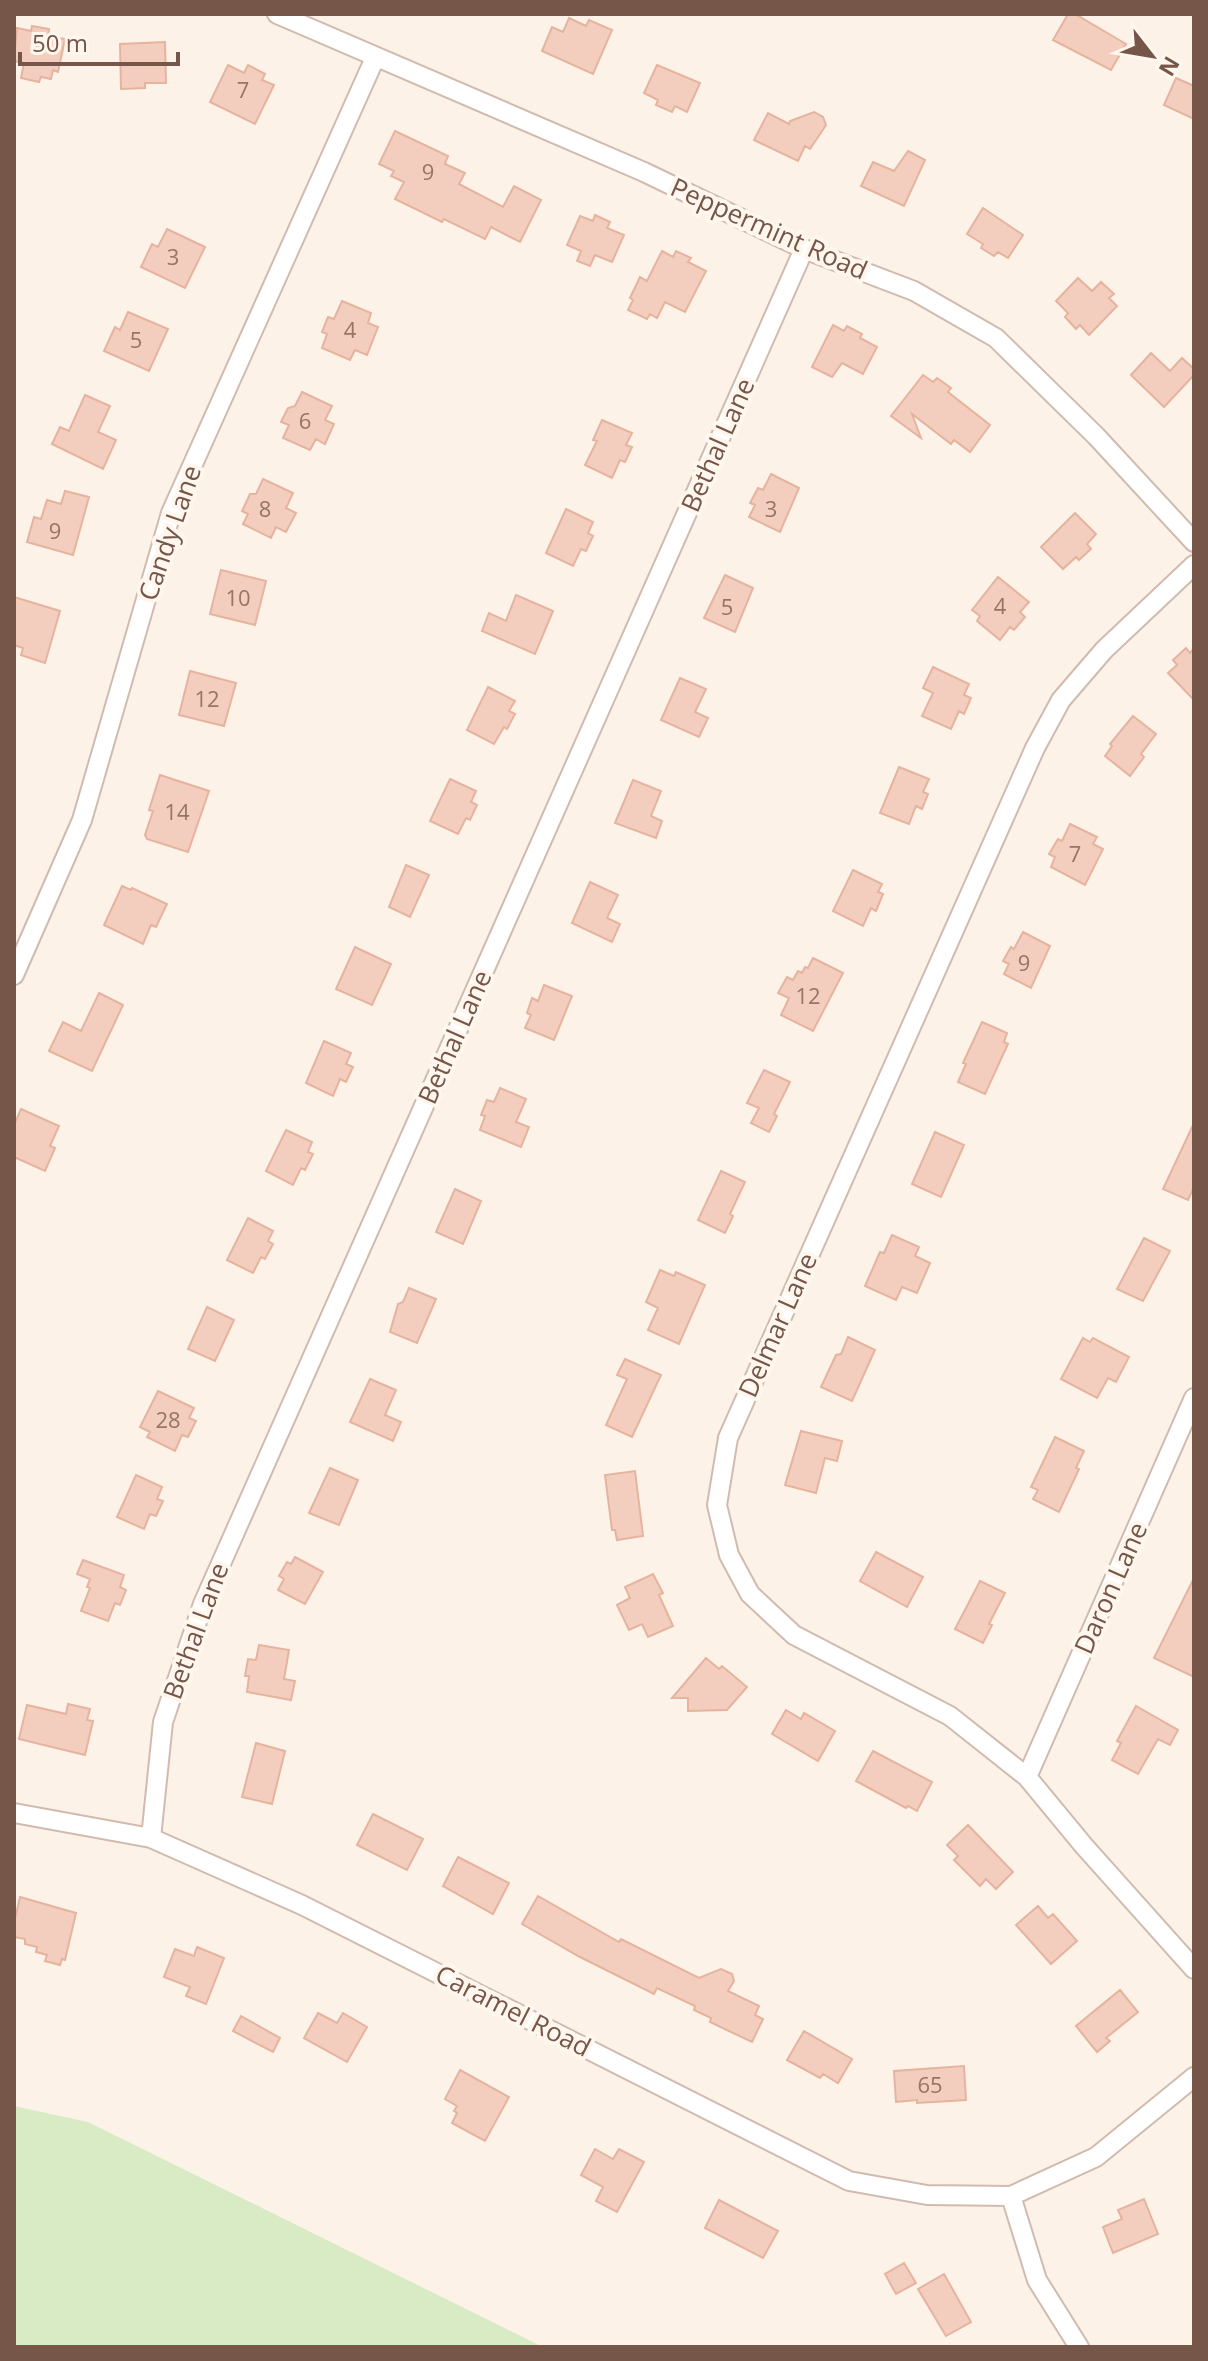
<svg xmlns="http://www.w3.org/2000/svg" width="1208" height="2361" viewBox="0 0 1208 2361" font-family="'Open Sans',sans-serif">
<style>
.green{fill:#d8ebc5}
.building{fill:#f3cebe;stroke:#e5b39e;stroke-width:2}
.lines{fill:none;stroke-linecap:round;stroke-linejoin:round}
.street-casing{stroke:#d1bbaf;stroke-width:22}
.street{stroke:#fff;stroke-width:18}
.labels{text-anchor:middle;stroke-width:8;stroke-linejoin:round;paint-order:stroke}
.number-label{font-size:22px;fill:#967467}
.street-label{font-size:26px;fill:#77564a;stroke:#fff7ed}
</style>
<rect width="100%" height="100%" fill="#fdf2e7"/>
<path class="green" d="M14,2106L88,2122L543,2347H14Z"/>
<path class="building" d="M1068,14H1075L1126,44L1111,70L1053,40Z
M569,18L586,26L589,20L612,30L593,74L542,51L552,27L563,32Z
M32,26L49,29L48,36L65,39L58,72L53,70L51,79L41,77L39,82L21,78L24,63L14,61L17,28L31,31Z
M165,42L166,83H145V88L121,89L120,44Z
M228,65L244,73L248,65L265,74L262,80L274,85L255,124L210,102Z
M657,65L700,83L687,112L675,106L672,112L656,105L658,100L644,93Z
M1176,78L1194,86V119L1164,105Z
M814,112L823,117L826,125L810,149L805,146L798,161L754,140L768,113L789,124L790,121Z
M395,131L448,156L445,164L465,173L459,184L503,207L514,186L541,200L520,242L491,227L485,239L444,219L442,222L395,199L404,182L391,176L394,171L379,164Z
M908,151L925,160L904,206L861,186L873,162L894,171Z
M983,208L1023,235L1008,258L998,252L994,256L981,248L983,244L967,234Z
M595,215L610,222L607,228L624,235L612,262L595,255L590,266L577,261L581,251L567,245L580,216L593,221Z
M167,229L205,247L185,288L141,267L152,244L158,247Z
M662,251L673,257L676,251L691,258L688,262L706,271L685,312L665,302L657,318L650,314L647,319L628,310L633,300L630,298L640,277L647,281Z
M1078,278L1092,291L1101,282L1114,294L1109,298L1117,306L1089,335L1080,325L1076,329L1065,317L1068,313L1056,301Z
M342,301L371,313L368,323L378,327L367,355L355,350L350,360L322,348L327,334L322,332L328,317L334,319Z
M128,312L168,329L149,371L104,351L115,327L120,330Z
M833,325L844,331L847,326L862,334L860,338L877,347L863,374L842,363L832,377L812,367Z
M1151,353L1170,371L1182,358L1194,369V375L1164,407L1131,375Z
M923,375L933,382L937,378L951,388L948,392L990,425L970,452L954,440L951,444L912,414L921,438L891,416Z
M302,392L332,406L325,420L334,424L325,444L316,439L310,450L283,438L289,425L281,422L288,408L295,406Z
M85,395L110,406L98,432L116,440L103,469L52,444L60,427L69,431Z
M602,420L632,433L626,445L632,447L625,462L620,460L612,478L585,465L597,441L593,440Z
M771,474L799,488L780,532L749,517L755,505L750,503L758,488L763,490Z
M263,479L293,493L286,508L296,513L286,532L276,527L271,538L243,524L248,514L242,511L250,494H256Z
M65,491L89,497L73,555L27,542L34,517L41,519L47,500L61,504Z
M566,509L593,522L588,533L593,536L586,551L581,549L573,566L546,553Z
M1075,513L1096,534L1087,544L1091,549L1079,560L1076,557L1063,569L1041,547Z
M221,570L266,581L255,625L210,614Z
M725,575L753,588L735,632L704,618Z
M998,577L1029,602L1020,612L1025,617L1014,630L1010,627L1000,640L977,621L980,616L972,610Z
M516,595L553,611L535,654L482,631L489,613L506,621Z
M14,597L60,611L45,663L21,655L23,648L14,645Z
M1186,648L1190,653L1194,648V700L1168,673L1177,665L1173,660Z
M933,667L969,684L964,695L971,698L964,714L959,711L951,729L922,716L933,693L923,688Z
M190,671L236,683L224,726L179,715Z
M680,678L706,689L695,712L708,718L699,737L661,720Z
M488,687L515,701L509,711L515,714L507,729L504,727L494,744L467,730Z
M1133,716L1156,734L1141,754L1144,757L1130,776L1105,756L1112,746L1110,744Z
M899,767L929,779L923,792L928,794L922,809L916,806L909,824L880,813Z
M160,775L209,791L188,852L147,839L145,835L153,811L149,810Z
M450,779L476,791L471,802L477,805L470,820L466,818L458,834L430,821Z
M633,780L661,791L651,816L662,821L656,838L615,823Z
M1070,824L1097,837L1093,844L1103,849L1085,885L1051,867L1055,857L1049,854L1058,839L1062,841Z
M406,865L429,875L410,917L389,907Z
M853,870L882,884L878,892L883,894L876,911L871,908L863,926L833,911Z
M590,882L618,895L607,918L620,924L612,942L572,923Z
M122,886L131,890L132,888L167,904L156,927L151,925L143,944L104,925Z
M1023,932L1050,946L1031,988L1004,974L1009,964L1003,961L1011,947L1014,949Z
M355,947L391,964L372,1005L336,989Z
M813,958L843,973L813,1031L781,1015L789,998L778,993L787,977L793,980L798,971L802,973L805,967L808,968Z
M544,985L572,996L554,1040L525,1028L531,1015L527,1013L532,998L538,1001Z
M99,993L123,1005L92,1071L49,1051L63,1022L81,1031Z
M982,1022L1007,1033L1004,1042L1008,1044L985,1094L958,1082L966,1064L963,1063Z
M324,1041L351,1053L346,1064L353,1067L346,1082L340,1079L333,1096L306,1083Z
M764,1070L790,1082L774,1114L777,1116L769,1132L751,1123L759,1108L747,1103Z
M500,1088L526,1099L516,1122L529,1127L521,1147L480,1130L485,1116L481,1115L487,1100L494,1102Z
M21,1109L59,1126L50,1146L55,1148L45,1171L14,1157V1125Z
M1194,1123V1187L1188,1200L1163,1189Z
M286,1130L312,1142L308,1152L313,1154L305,1170L301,1168L293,1185L266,1171Z
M935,1132L964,1145L941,1197L912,1184Z
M721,1171L745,1182L730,1214L733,1216L725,1233L698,1220Z
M455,1189L481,1201L463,1244L436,1232Z
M248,1218L273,1231L268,1241L273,1244L265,1259L261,1257L253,1273L227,1260Z
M892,1235L919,1247L915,1256L930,1263L917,1293L902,1287L896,1300L865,1286L880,1252L884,1253Z
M1144,1238L1170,1251L1143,1301L1117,1289Z
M660,1270L674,1276L676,1272L705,1285L679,1344L648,1330L658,1308L646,1302Z
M409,1288L436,1299L417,1343L390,1332L398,1304L403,1302Z
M207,1307L234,1320L215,1361L188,1349Z
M848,1337L875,1350L852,1401L821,1387L836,1355L841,1354Z
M1083,1338L1090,1342L1093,1338L1129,1357L1116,1382L1108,1378L1097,1398L1061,1379Z
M625,1359L661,1375L632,1437L606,1425L627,1379L617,1375Z
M370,1379L396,1390L385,1415L401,1422L393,1441L350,1422Z
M158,1391L194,1408L189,1418L196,1421L188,1437L182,1435L175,1451L147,1437L150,1432L140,1427Z
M801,1431L842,1441L837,1461L825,1458L816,1493L785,1485Z
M1055,1437L1084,1451L1076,1468L1079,1469L1059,1512L1033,1499L1038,1490L1031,1487Z
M330,1468L358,1480L339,1525L309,1513Z
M635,1471L643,1536L617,1540L615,1530H612L605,1475Z
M136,1475L162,1487L157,1499L163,1501L156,1516L150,1514L144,1529L117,1517Z
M876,1552L923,1577L907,1607L860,1581Z
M295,1557L323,1572L305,1604L278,1590L284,1579L279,1576L287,1562L291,1564Z
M83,1560L124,1575L120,1587L126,1590L120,1605L115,1603L108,1621L81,1611L90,1588L87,1587L90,1579L77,1574Z
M653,1574L663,1593L659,1595L673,1626L648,1637L642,1624L629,1630L617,1605L630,1598L625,1587Z
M1194,1578V1677L1154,1658Z
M980,1581L1005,1593L989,1624L992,1625L983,1643L955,1629Z
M259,1645L289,1650L284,1679L295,1681L291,1700L247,1692L249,1676H245L248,1659L256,1660Z
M706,1658L719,1669L722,1666L747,1687L727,1710L688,1711V1698H672Z
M68,1704L90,1709L87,1720L93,1721L85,1755L19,1739L27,1705L66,1714Z
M1136,1706L1178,1730L1170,1745L1158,1739L1138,1774L1112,1760L1121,1743L1117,1741Z
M786,1710L801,1719L804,1713L835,1731L818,1761L772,1734Z
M256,1743L285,1751L272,1804L242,1797Z
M873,1751L932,1782L917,1811L908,1806L906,1808L856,1781Z
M373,1814L423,1839L407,1870L357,1845Z
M968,1825L1013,1872L996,1889L986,1879L980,1886L954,1860L958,1856L947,1845Z
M458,1857L509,1883L493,1914L443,1886Z
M538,1896L619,1942L621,1939L699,1978L721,1969L732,1974L734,1981L728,1991L759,2006L755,2015L763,2019L752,2042L710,2022L711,2018L694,2010L695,2006L657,1988L654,1994L580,1957L522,1924Z
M20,1897L76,1913L65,1960L62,1959L60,1965L45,1961L47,1955L36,1952L37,1947L25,1944V1939L14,1937V1923Z
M1038,1906L1048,1918L1053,1914L1077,1941L1051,1964L1016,1925Z
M197,1947L224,1958L206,2004L186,1996L190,1987L164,1977L175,1949L194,1956Z
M1120,1990L1138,2012L1106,2038L1110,2041L1097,2052L1076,2026Z
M318,2013L337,2023L343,2013L367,2027L347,2062L304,2038Z
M241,2016L280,2038L273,2052L233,2031Z
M804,2031L852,2059L838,2083L823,2074L820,2078L787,2060Z
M964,2066L966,2100L917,2103V2100L896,2102L894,2071Z
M460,2070L509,2097L485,2141L452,2123L457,2113L454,2111L457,2106L445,2099Z
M595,2149L613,2159L619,2149L644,2162L617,2212L596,2201L603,2187L581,2175Z
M1144,2199L1158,2234L1113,2253L1103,2227L1122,2219L1118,2210Z
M719,2200L778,2231L763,2258L705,2228Z
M904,2263L916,2283L896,2294L885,2274Z
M944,2274L971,2322L946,2336L918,2289Z"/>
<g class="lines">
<g class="street-casing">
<path id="street" d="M277,14L644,172L804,249L914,291L996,338L1096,436L1194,542
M1194,565L1104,650L1061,700L1035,748L728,1438L717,1505L729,1555L750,1594L794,1635L950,1716L1027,1777L1084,1846L1194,1969
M14,975L82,820L171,513L375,58
M1027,1777L1194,1398
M14,1813L151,1838L302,1905L849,2181L927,2195L1011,2196L1096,2157L1194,2077
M151,1838L163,1722L203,1604L804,249
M1011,2196L1037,2280L1079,2347"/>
</g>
<use href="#street" class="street"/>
</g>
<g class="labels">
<g class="number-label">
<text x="243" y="98">7</text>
<text x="428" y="180">9</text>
<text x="173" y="265">3</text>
<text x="350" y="338">4</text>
<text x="136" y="348">5</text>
<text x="305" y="429">6</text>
<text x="265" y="517">8</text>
<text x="771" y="517">3</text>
<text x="55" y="539">9</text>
<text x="238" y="606">10</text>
<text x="1000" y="614">4</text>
<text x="727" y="615">5</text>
<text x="207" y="707">12</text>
<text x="177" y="820">14</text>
<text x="1075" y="862">7</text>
<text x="1024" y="971">9</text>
<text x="808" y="1004">12</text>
<text x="168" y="1428">28</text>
<text x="930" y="2093">65</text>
</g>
<g class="street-label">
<text transform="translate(769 229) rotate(24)" y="9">Peppermint Road</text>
<text transform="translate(718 445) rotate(-66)" y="9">Bethal Lane</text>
<text transform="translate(170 533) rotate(-71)" y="9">Candy Lane</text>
<text transform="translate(455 1037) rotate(-66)" y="9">Bethal Lane</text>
<text transform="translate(778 1325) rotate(-66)" y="9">Delmar Lane</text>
<text transform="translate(1111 1588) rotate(-66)" y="9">Daron Lane</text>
<text transform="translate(196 1631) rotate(-70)" y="9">Bethal Lane</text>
<text transform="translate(513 2011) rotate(27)" y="9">Caramel Road</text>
</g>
</g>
<rect width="1208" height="2361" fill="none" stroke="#77564a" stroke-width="32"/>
<g transform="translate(1152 56) rotate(121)" stroke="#fff7ed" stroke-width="6" paint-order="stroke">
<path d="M0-6L14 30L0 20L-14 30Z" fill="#77564a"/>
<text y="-12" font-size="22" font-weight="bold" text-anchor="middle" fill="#77564a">N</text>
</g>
<path d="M20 52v12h158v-12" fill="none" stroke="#77564a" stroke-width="4"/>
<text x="32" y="52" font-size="24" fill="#77564a" stroke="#fff7ed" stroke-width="6" paint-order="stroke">50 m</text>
</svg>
